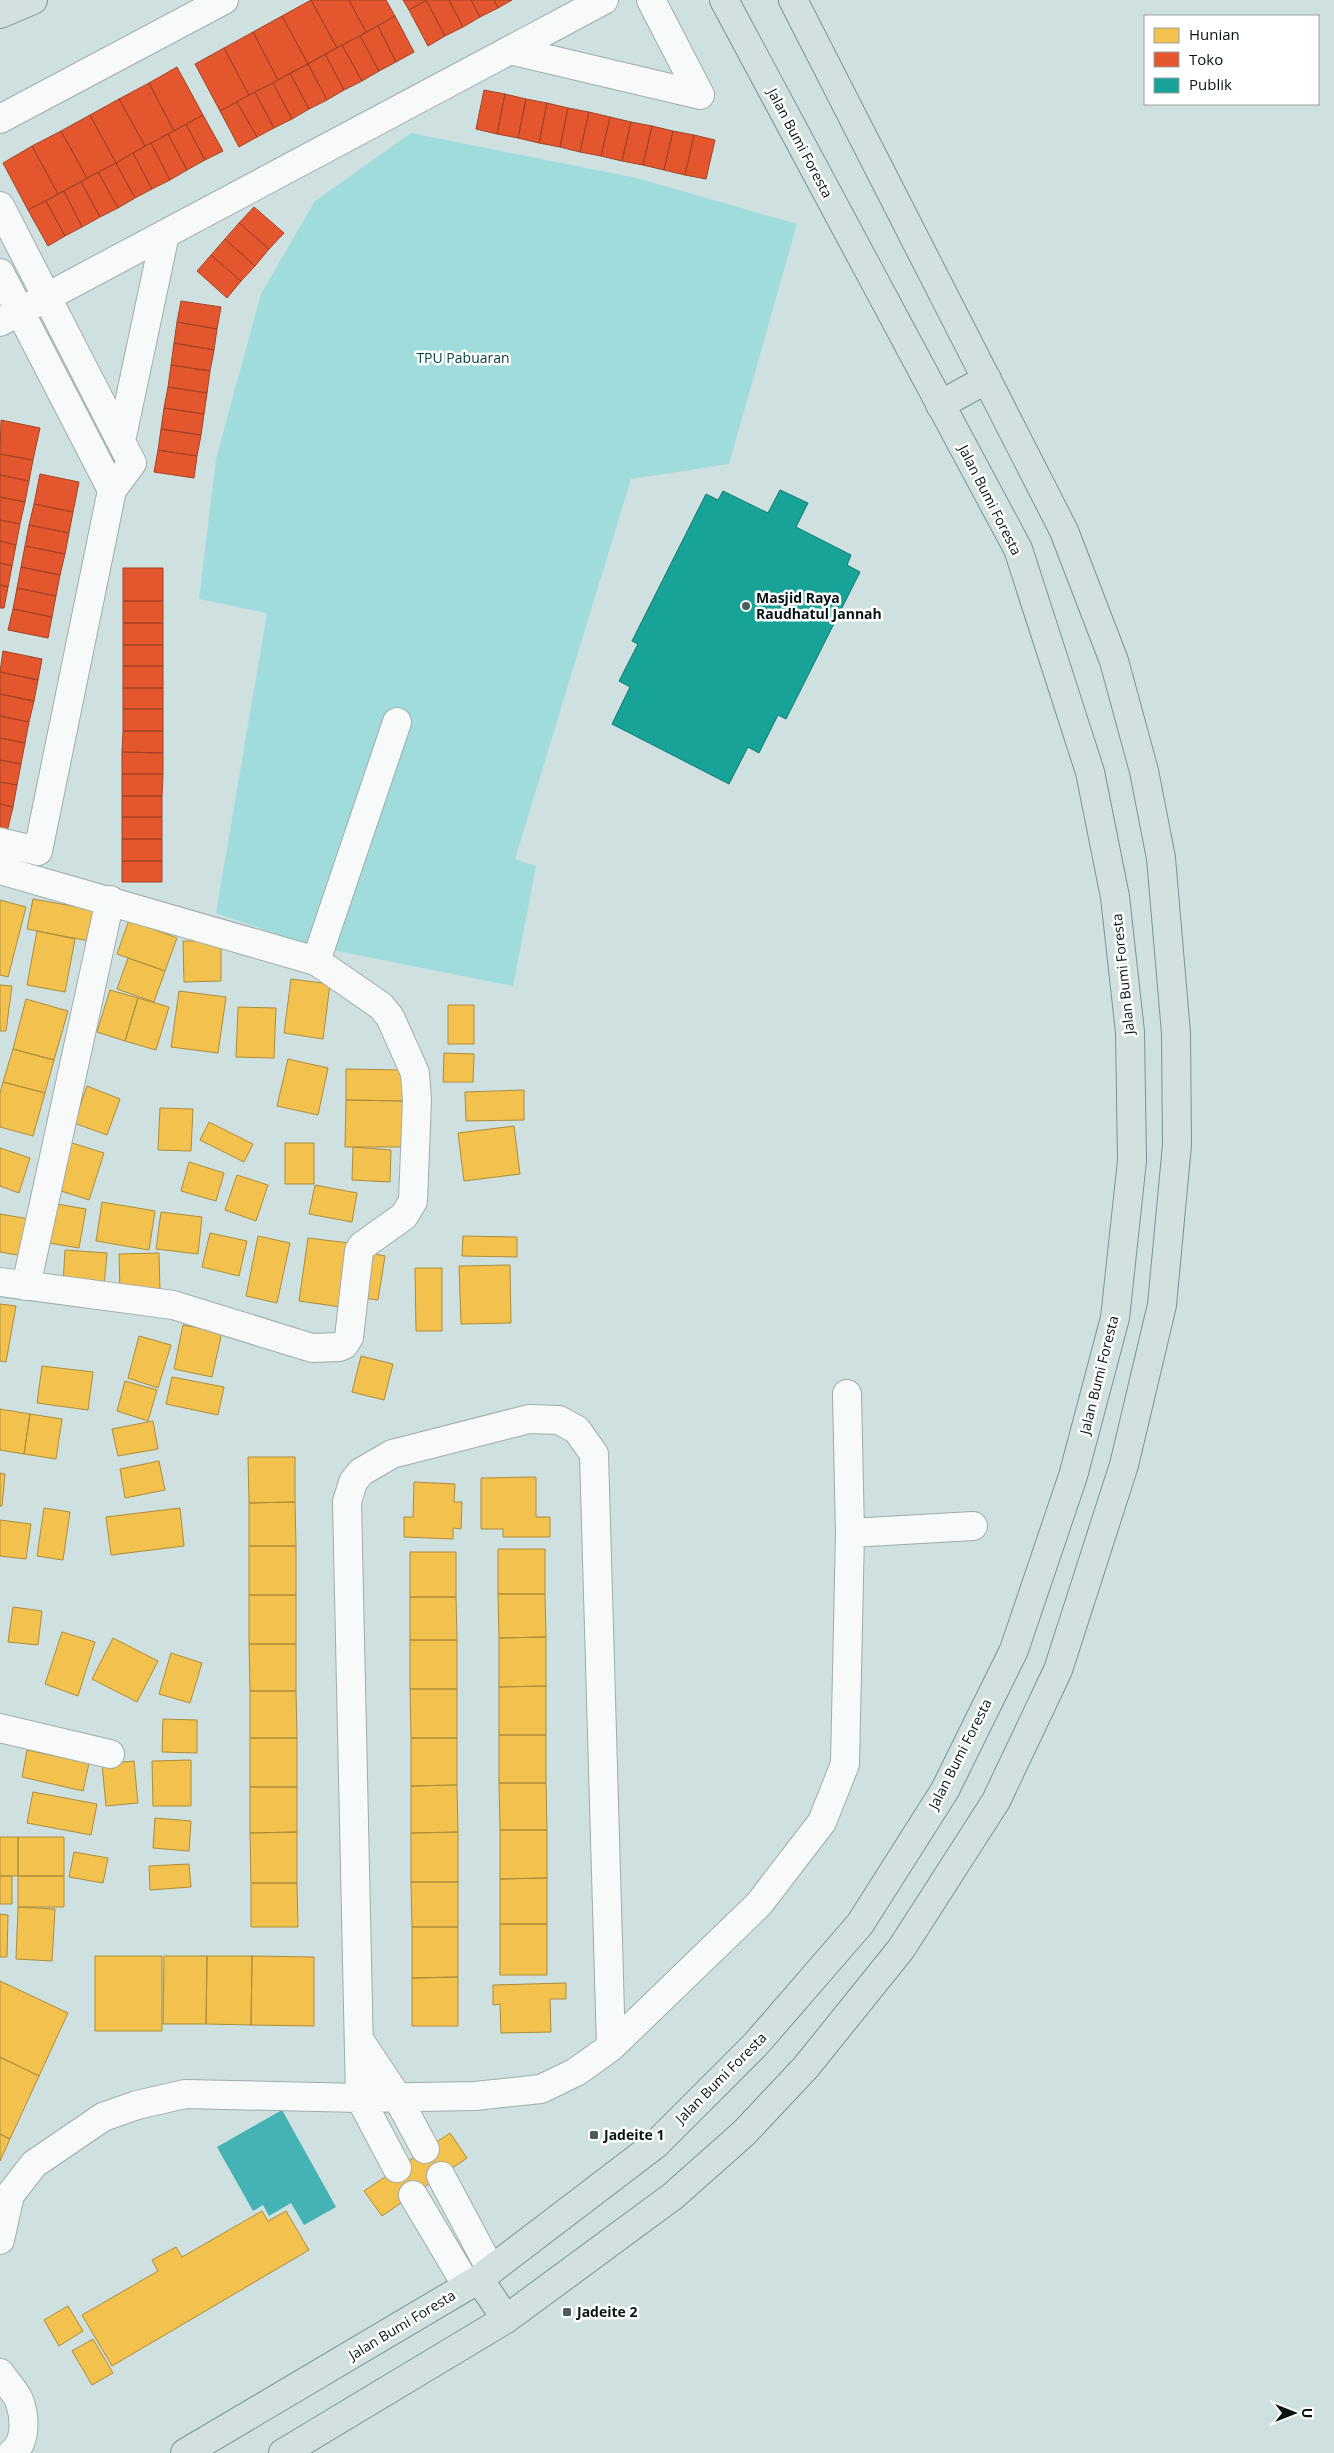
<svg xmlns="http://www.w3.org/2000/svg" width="1334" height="2453" viewBox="0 0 1334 2453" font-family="'Open Sans',sans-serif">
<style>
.green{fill:#a1dcdd}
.water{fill:#45b2b5}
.homes{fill:#f2c14e;stroke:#ac8d3c}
.shops{fill:#e4572e;stroke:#a24326}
.public{fill:#17a398;stroke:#127870}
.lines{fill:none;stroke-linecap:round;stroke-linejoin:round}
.minor-casing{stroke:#9facac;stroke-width:30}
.major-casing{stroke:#789595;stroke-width:30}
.minor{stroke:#f8fafa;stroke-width:28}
.major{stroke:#d2e0e0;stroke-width:28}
.poi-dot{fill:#4e5b5b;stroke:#fff;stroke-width:2}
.labels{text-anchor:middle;stroke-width:5;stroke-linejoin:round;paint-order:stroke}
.street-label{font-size:14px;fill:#081313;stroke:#fff}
.park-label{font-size:14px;fill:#074143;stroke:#fff}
.poi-label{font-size:14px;font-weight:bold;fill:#081313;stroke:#fff;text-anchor:start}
</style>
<rect width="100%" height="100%" fill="#cfe0e0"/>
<path class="green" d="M411,133L637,178L797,224L729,464L631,479L515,859L536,866L513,986L307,945L216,913L267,613L199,599L216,459L261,294L315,201Z"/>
<path class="water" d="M282,2110L336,2207L304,2225L291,2203L269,2216L263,2205L253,2211L217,2147Z"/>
<path class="homes" d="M33,899L95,910L89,941L27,929Z
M0,900L26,907L8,977L0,975Z
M129,920L177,938L165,971L117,954Z
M37,931L75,939L65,992L27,985Z
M183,941H221V981L184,982Z
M128,958L165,971L154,1002L117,989Z
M291,979L330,984L323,1039L284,1033Z
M0,985L12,986L6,1031H0Z
M110,990L138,998L125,1041L97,1032Z
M179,991L226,997L218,1053L171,1047Z
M138,998L169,1007L156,1050L125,1041Z
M26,999L68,1011L54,1060L13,1049Z
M448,1005H474V1044H448Z
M238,1007L276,1008L274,1058L236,1057Z
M13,1049L54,1060L45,1093L3,1082Z
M444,1053L474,1054L473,1082H443Z
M288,1059L328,1068L318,1115L277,1106Z
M346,1069L404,1070V1101L346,1100Z
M3,1082L45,1093L33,1136L0,1127V1093Z
M87,1086L120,1099L107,1135L74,1123Z
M524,1090V1120L466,1121L465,1092Z
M346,1100L404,1101L403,1147H345Z
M160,1108L193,1109L191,1151L158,1150Z
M209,1122L253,1144L244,1162L200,1140Z
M514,1126L520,1174L464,1181L458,1133Z
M69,1142L104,1153L89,1200L55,1189Z
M285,1143H314V1184H285Z
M353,1147L391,1150L390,1182L352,1180Z
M0,1148L30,1158L19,1193L0,1186Z
M189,1162L224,1173L216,1201L181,1191Z
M237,1175L268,1185L256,1221L225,1210Z
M315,1185L357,1193L352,1222L309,1214Z
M102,1202L155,1211L149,1250L96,1241Z
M57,1204L86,1209L79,1248L49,1243Z
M161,1212L202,1217L198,1254L156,1249Z
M0,1214L35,1220L29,1257L0,1252Z
M210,1233L247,1241L239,1276L202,1267Z
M258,1236L290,1243L277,1303L246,1296Z
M463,1236L517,1237V1257L462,1256Z
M308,1238L349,1243L341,1307L299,1301Z
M65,1250L107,1253L104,1286L63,1284Z
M364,1252L385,1256L378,1300L356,1297Z
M159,1253L160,1293L120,1294L119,1254Z
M510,1265L511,1323L461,1324L459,1266Z
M415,1268H442V1331H416Z
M0,1304L16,1306L6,1362L0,1361Z
M183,1325L222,1332L212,1377L174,1369Z
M139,1336L171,1345L158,1388L128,1378Z
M361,1356L393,1364L384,1400L352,1392Z
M42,1366L93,1372L88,1410L37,1403Z
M172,1377L224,1387L218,1415L166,1404Z
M125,1381L157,1390L148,1421L117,1411Z
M0,1409L30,1414L24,1454L0,1450Z
M30,1414L62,1419L56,1459L24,1454Z
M153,1421L158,1449L118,1456L112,1429Z
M248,1457H295V1502L249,1503Z
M159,1461L165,1490L125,1498L120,1469Z
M0,1473L5,1474L2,1506H0Z
M536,1477V1517H550V1537H503V1529H481V1478Z
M414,1482L455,1484L454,1502H462L461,1529L453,1528V1539L404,1537V1517H413Z
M295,1502L296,1546H249V1503Z
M44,1508L70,1512L63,1560L37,1556Z
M180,1508L184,1546L111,1555L106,1517Z
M0,1520L31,1524L26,1559L0,1556Z
M249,1546H296V1595H249Z
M498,1549H545V1594H498Z
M410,1552H456V1597H410Z
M498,1594H545L546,1637L499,1638Z
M249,1595H296V1644H249Z
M410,1597H456L457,1640H410Z
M13,1607L42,1611L38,1645L8,1642Z
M62,1632L95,1642L78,1696L45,1684Z
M546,1637V1686L499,1687V1638Z
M113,1638L158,1661L137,1702L92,1679Z
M410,1640H457V1689H410Z
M249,1644H296V1691H250Z
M171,1653L202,1663L190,1703L159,1694Z
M546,1686V1735H499V1687Z
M410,1689H457V1738H411Z
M250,1691H296L297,1738H250Z
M163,1719L197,1720V1753L162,1752Z
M499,1735H546V1783H499Z
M250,1738H297V1787H250Z
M411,1738H457V1785L411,1786Z
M27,1750L89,1763L83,1791L22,1777Z
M191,1760V1806H153L152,1761Z
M134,1761L138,1803L106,1806L102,1764Z
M499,1783H546L547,1830H500Z
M457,1785L458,1832L411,1833V1786Z
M250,1787H297V1832L250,1833Z
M33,1792L97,1804L91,1835L27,1823Z
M155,1818L191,1821L189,1851L153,1848Z
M500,1830H547V1878L500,1879Z
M297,1832V1883H251L250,1833Z
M458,1832V1882H411V1833Z
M0,1837H18V1876H0Z
M18,1837H64V1876H18Z
M74,1852L108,1858L103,1883L69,1877Z
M189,1864L191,1887L150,1890L149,1866Z
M0,1876H12V1904H0Z
M18,1876H64V1907H18Z
M547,1878V1924H500V1879Z
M411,1882H458V1927H412Z
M251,1883H297L298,1927H251Z
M18,1907L55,1909L52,1961L16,1959Z
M0,1914L8,1915L7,1957H0Z
M500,1924H547V1975H500Z
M412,1927H458V1977L412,1978Z
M95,1956H162V2031H95Z
M164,1956H207L206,2024H163Z
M207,1956H252L251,2025L206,2024Z
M252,1956L314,1957V2026L251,2025Z
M458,1977V2026H412V1978Z
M0,1981L68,2013L39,2076L0,2057Z
M566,1983V1999H550L551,2032L501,2033L500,2004L493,2005V1985Z
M0,2057L39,2076L10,2139L0,2134Z
M450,2133L467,2158L382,2216L364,2191Z
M0,2134L10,2139L0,2161Z
M262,2211L268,2221L286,2211L309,2250L112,2366L82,2315L158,2271L152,2260L176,2247L182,2257Z
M68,2306L83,2331L59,2346L44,2320Z
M93,2339L113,2373L92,2385L72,2351Z"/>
<path class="shops" d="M311,0H349L366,32L337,48Z
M311,0L337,48L308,64L282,16Z
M349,0H386L395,16L366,32Z
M403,0H427L409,10Z
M426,0H449L463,27L445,36Z
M426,0L445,36L428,46L409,10Z
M449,0H471L480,17L463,27Z
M471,0H494L498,8L480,17Z
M494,0H512L498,8Z
M282,16L308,64L278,80L253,32Z
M395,16L414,52L396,62L378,26Z
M378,26L396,62L379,71L360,36Z
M253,32L278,80L249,95L224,48Z
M360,36L379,71L362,81L342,45Z
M342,45L362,81L344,90L325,54Z
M224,48L249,95L220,111L195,64Z
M325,54L344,90L327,100L308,64Z
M308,64L327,100L309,109L290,73Z
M177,67L203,115L174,131L149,83Z
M290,73L309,109L292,119L273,83Z
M149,83L174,131L145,146L119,99Z
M273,83L292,119L274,128L255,92Z
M484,90L505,94L497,134L476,129Z
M255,92L274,128L257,137L237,102Z
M505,94L526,99L518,138L497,134Z
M119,99L145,146L116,163L90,115Z
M526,99L547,103L539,143L518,138Z
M237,102L257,137L239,147L220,111Z
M547,103L568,108L560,147L539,143Z
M568,108L589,112L580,152L560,147Z
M589,112L610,117L601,156L580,152Z
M90,115L116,163L87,178L61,131Z
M203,115L223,151L205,160L186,124Z
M610,117L631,122L622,161L601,156Z
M631,122L652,126L643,165L622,161Z
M186,124L205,160L187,170L168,134Z
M652,126L673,131L664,170L643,165Z
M61,131L87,178L58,194L32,146Z
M673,131L694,135L685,175L664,170Z
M168,134L187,170L170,180L151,143Z
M694,135L715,140L706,179L685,175Z
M151,143L170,180L152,189L133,153Z
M32,146L58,194L28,210L3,163Z
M133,153L152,189L135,198L116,163Z
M116,163L135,198L118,208L98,172Z
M98,172L118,208L100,217L81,182Z
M81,182L100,217L82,227L64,191Z
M64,191L82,227L65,236L46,201Z
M46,201L65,236L48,246L28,210Z
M254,207L284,233L269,249L239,223Z
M239,223L269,249L255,266L225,239Z
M225,239L255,266L241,281L211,255Z
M211,255L241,281L227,298L197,271Z
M181,301L221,307L217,329L177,322Z
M177,322L217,329L214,350L174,343Z
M174,343L214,350L210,371L171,365Z
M171,365L210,371L207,393L168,387Z
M168,387L207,393L204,414L164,408Z
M164,408L204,414L201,435L161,429Z
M1,420L40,428L33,460L0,454Z
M161,429L201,435L197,456L158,450Z
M158,450L197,456L194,478L154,472Z
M0,454L33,460L29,481L0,475Z
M40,474L79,482L73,512L34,504Z
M0,475L29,481L25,502L0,497Z
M0,497L25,502L20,524L0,520Z
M34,504L73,512L69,533L29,525Z
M0,520L20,524L16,545L0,541Z
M29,525L69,533L65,554L25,546Z
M0,541L16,545L12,566L0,563Z
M25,546L65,554L60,575L21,567Z
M0,563L12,566L8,587L0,585Z
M21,567L60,575L56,596L17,588Z
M123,568H163V601H123Z
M0,585L8,587L4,608H0Z
M17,588L56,596L52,617L13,609Z
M123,601H163V623H123Z
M13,609L52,617L48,638L8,630Z
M123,623H163V645H123Z
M123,645H163V666H123Z
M3,651L42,659L38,680L0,672Z
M123,666H163V688H123Z
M0,672L38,680L34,701L0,694Z
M123,688H163V709H123Z
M0,694L34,701L29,722L0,716Z
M123,709H163V731H123Z
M0,716L29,722L25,743L0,738Z
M123,731H163V753L122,752Z
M0,738L25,743L21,764L0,760Z
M122,752L163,753V774H122Z
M0,760L21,764L17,785L0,782Z
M122,774H163L162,796H122Z
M0,782L17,785L13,807L0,804Z
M122,796H162V817H122Z
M0,804L13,807L7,832L0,831Z
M122,817H162V839H122Z
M122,839H162V861H122Z
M122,861H162V882H122Z"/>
<path class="public" d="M780,490L808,503L796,527L851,555L847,565L860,572L786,719L778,715L759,753L748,747L729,784L612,724L630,687L619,681L638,644L632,641L706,494L718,500L723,491L768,513Z"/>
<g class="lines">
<g class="minor-casing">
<path id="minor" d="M651,0L700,95
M510,50L700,95
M0,119L224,0
M0,206L132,463L112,490L38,851L0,842
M0,273L112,490
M0,322L604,0
M121,441L165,234
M0,870L316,961L381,1006L390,1017L415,1073L417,1100L413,1201L404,1216L362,1246L359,1251L349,1337L344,1345L339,1347L312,1348L173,1305L0,1282
M316,961L397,722
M26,1286L110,900
M850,1533L973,1526
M0,1728L110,1754
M360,2041L396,2095L425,2149
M397,2168L360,2098L347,1502L353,1482L361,1472L392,1454L529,1419L559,1420L577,1430L594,1454L611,2047
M441,2176L491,2270
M413,2195L467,2286
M0,2240L10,2195L34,2164L103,2117L137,2105L185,2094L360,2098L475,2096L541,2089L576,2072L611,2047L759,1904L822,1822L845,1764L850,1533L847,1394
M0,2373C6,2382 15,2391 19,2400C25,2416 27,2442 12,2453"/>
</g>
<g class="major-casing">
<path id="major" d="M0,14L33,0
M940,405L987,379
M479,2279L506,2319
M185,2453L479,2279L656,2144L756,2044L860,1924L945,1790L1014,1650L1073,1476L1115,1318L1132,1161L1130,1032L1115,897L1090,772L1018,549L724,0
M283,2453L506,2319L673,2196L744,2133L806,2067L901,1949L996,1801L1058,1670L1124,1465L1162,1305L1177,1145L1176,1033L1161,858L1144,771L1114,661L1064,531L793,0"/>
</g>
<use href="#minor" class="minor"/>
<use href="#major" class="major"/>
</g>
<g class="poi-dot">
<circle cx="746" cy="606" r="5"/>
<rect x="589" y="2130" width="10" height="10" rx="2.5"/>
<rect x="562" y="2307" width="10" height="10" rx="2.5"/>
</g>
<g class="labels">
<g class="street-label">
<text transform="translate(800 143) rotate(62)" y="5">Jalan Bumi Foresta</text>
<text transform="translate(990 500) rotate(63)" y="5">Jalan Bumi Foresta</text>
<text transform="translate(1123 974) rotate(-96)" y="5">Jalan Bumi Foresta</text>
<text transform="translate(1099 1375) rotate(-76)" y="5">Jalan Bumi Foresta</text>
<text transform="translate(960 1754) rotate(-63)" y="5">Jalan Bumi Foresta</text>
<text transform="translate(721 2078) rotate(-45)" y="5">Jalan Bumi Foresta</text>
<text transform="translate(402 2325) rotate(-31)" y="5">Jalan Bumi Foresta</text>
</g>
<g class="park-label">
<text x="463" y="363">TPU Pabuaran</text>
</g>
<g class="poi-label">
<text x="756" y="603">Masjid Raya<tspan x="756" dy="16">Raudhatul Jannah</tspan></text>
<text x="604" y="2140">Jadeite 1</text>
<text x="577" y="2317">Jadeite 2</text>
</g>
</g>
<rect x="1144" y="15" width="175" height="90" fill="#ffffff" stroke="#9ca1a1"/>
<rect x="1154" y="28" width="25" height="15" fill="#f2c14e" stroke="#9ca1a1"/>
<text x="1189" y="40" font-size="15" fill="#081313">Hunian</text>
<rect x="1154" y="52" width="25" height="15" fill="#e4572e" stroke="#9ca1a1"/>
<text x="1189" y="65" font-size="15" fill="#081313">Toko</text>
<rect x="1154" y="78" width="25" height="15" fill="#17a398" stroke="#9ca1a1"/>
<text x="1189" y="90" font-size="15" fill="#081313">Publik</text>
<g transform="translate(1294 2413) rotate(90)" stroke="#ffffff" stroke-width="4" paint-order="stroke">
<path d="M0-4L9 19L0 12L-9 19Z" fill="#081313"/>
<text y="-8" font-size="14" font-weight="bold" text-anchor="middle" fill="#081313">U</text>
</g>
</svg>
